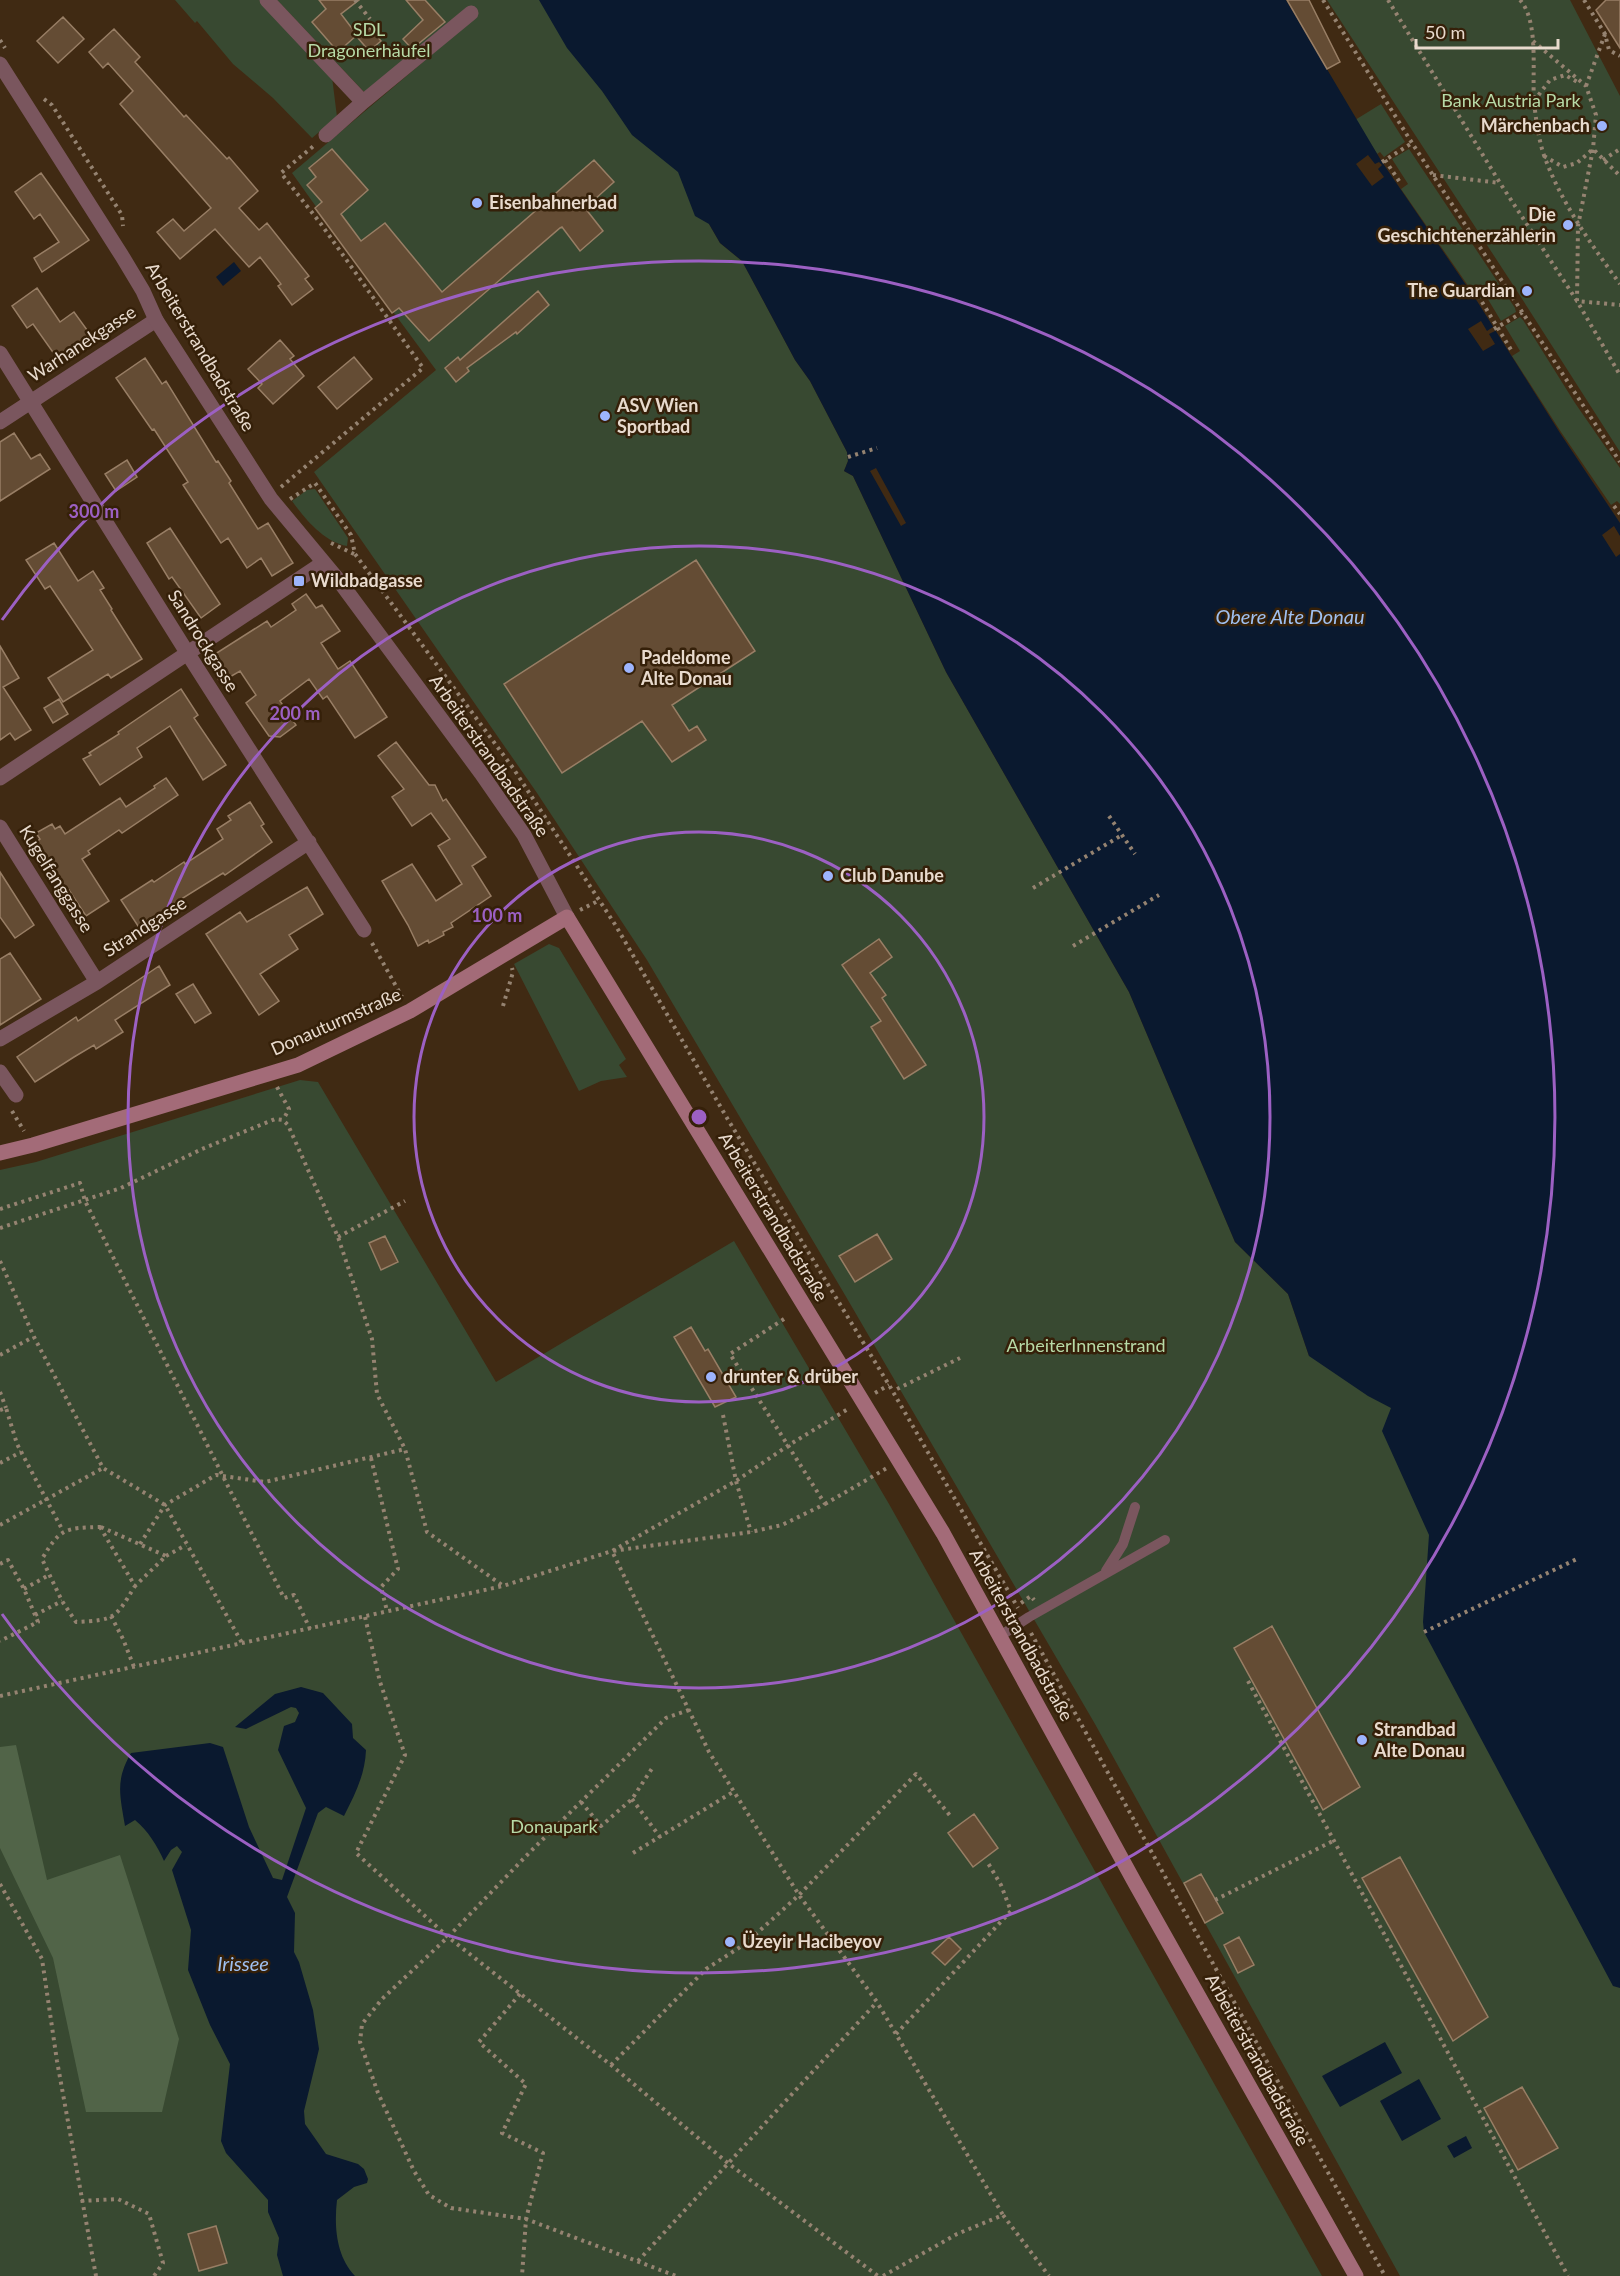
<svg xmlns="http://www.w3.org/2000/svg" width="1620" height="2276" viewBox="0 0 1620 2276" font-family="Lato,sans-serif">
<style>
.green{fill:#384931}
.forest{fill:#516448}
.water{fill:#0a192f}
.pier{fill:#402a13}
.building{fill:#644c34;stroke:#987e65;stroke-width:1.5}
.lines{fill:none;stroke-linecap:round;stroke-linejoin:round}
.path{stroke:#958371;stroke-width:4;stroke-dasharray:3 4.5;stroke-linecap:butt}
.service{stroke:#7a565e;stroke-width:10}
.minor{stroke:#7a565e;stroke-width:15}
.tertiary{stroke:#7a565e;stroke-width:15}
.secondary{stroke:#a36b78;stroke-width:15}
.ring{fill:none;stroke:#9c60c3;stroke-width:3}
.poi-dot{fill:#9db4fd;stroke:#352009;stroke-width:2}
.labels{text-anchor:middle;stroke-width:5;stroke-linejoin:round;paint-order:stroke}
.park-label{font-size:18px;fill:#b7daa7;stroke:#352009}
.poi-label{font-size:18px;font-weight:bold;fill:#e8dacd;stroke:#352009;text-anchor:start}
.street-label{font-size:18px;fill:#e8dacd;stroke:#352009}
.water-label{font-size:20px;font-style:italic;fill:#9fc0f1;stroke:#352009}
.centre{fill:#9c60c3;stroke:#352009;stroke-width:3}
.ring-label{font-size:18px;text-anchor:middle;font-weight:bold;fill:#9c60c3;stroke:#352009;stroke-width:5;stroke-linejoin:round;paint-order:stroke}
</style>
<rect width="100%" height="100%" fill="#402a13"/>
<path class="green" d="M175,0H260L332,77L337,117L312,138L273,98L233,64L197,21L195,23Z
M277,0H737L709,224L720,243L742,261L795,360L810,381L847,452L848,461L844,471L853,476L946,672L1129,992L1235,1242L1288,1294L1309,1356L1620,1229V2276H1400L1095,1724L845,1295L647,960L537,793L314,472L436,370L394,313H392L292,173L475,18L366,94Z
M1327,0H1570L1620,96V452L1517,291Z
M1381,104L1405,142L1384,157L1380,152L1377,154L1355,120Z
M1409,149L1515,308L1516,312L1501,321L1486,296L1478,300L1401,189L1408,184L1392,159Z
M1520,317L1523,320L1575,403L1620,468V504L1617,501L1611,505L1561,432L1512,356L1520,351L1505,326Z
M315,489L348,538L347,546C324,542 305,519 292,501L307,490Z
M549,944L559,948L626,1059L619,1065L627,1077L601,1081L579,1091L514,964Z
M300,1080L318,1082L496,1382L734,1241L889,1504L1322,2276H0V1170L36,1162Z"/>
<path class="forest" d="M16,1745L47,1880L120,1855L179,2039L162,2112H86L53,1958L0,1848V1747Z"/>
<path class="water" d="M539,0H1286L1382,162L1477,301L1560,433L1620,523V1988L1613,1986L1424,1632L1423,1622L1429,1535L1382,1431L1391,1408L1368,1396L1309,1356L1288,1294L1235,1242L1129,992L946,672L853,476L844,471L848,461L847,452L810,381L795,360L742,261L720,243L709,224L695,216L678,172L632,135L602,91L567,48Z
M234,262L241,271L223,286L216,277Z
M301,1687L323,1693L352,1724L353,1738L366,1750C365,1775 355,1794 344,1816L326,1807L318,1813L287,1897L295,1913L294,1952L299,1962L313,2010L319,2049L304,2111L305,2124L326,2154L358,2164L364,2169L368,2179L367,2183L354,2187L337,2200C334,2226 336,2256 355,2276H283L277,2255L279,2238L268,2212V2200L226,2153L221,2141L230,2064L210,2025L188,1970L191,1930L172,1870L182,1852L177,1846L171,1850L164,1861C157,1845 148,1831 135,1820L125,1826C120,1795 115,1781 131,1753L210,1743L223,1747L249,1827L273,1878L282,1880L306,1808L278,1750L284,1726L295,1722L299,1713L296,1708L291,1707L246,1729L235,1727L275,1694Z
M1385,2042L1402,2073L1340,2107L1322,2076Z
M1419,2079L1441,2119L1402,2141L1380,2101Z
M1466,2136L1472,2148L1454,2158L1447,2146Z"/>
<path class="pier" d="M1368,155L1375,164L1379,162L1382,165L1378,169L1384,177L1372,186L1356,164Z
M1481,321L1487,331L1493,327L1495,331L1489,334L1495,344L1483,351L1468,329Z
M876,468L906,523L901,526L870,471Z
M1614,526L1620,536V554L1616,557L1602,535Z"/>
<path class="building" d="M319,0H359L341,14L357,35L338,52L312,22L326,9Z
M406,0H425L445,22L412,49L403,39L423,20Z
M1287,0H1309L1340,62L1327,69Z
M1606,0H1620V48L1596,10Z
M63,17L84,39L58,63L37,41Z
M370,28L381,41L369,51L358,38Z
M114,29L140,57L135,62L184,117L186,115L227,159L229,157L258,191L239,208L259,230L267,223L309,276L305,279L313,289L292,305L278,286L281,284L260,257L249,267L215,229L180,259L157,232L173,219L184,231L211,208L120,104L133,91L108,63L103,68L89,52Z
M332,149L368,190L341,214L361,241L385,223L442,292L594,160L614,182L585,208L603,231L580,251L562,227L560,228L429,341L399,308L392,313L315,208L322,202L307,185L316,177L309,168Z
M41,173L89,240L42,272L34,258L59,242L40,214L34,219L15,192Z
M37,288L60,322L74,312L90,334L57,358L33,324L27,328L12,306Z
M538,291L549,305L517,334L516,332L467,368L469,371L456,382L445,368L458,357L460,360Z
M280,340L294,356L290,359L304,376L273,404L258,388L262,384L248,369Z
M354,357L372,379L337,409L318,387Z
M145,358L162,384L166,381L216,462L218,461L231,481L229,483L258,529L268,523L293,563L272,576L261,558L247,568L228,538L221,543L183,485L188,482L154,429L152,430L116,378Z
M14,433L31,459L40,454L50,469L0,501V442Z
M127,460L137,477L116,491L105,474Z
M170,528L220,604L201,618L172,577L169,579L147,543Z
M54,543L78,581L93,571L104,588L100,590L112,609L111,610L142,659L111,678L108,674L63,702L48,678L93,650L50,586L45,589L26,560Z
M696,560L755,651L672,705L689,731L697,726L706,740L672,762L642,721L562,773L504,684Z
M306,594L316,608L322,605L340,631L321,643L338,669L350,661L387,717L355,738L327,696L323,699L309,679L280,701L296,725L280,737L269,736L246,703L256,695L240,671L223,681L222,679L219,680L210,665L212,656L267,621L271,627L296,610L292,604Z
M0,646L19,678L3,687L31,730L15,740L10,733L0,740Z
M181,689L198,715L194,718L226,765L203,780L170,726L137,748L142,757L100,785L83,759L91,755L89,753L119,734L118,732Z
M59,699L68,714L53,723L44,708Z
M396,742L429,785H435L443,801L446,799L486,857L472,866L491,896L451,923L453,927L443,932L444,935L429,943L428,940L418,946L408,925L382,881L412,864L436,901L462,884L438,846L450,839L431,813L412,826L392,797L404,789L378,756Z
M166,778L178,795L122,833L119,830L88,851L90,854L82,859L109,901L86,916L69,890L66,892L52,871L46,874L37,860L43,856L35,843L40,839L36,833L52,824L55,829L60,826L65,834L120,798L126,807L155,788L154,786Z
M250,802L264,824L261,826L272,842L225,875L223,873L170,906L171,909L140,929L121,900L152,880L154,882L184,862L185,864L223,839L217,829L231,820L228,816Z
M0,872L34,925L15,938L0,917Z
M307,887L323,914L289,935L298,949L260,974L279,1001L259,1015L206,934L240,912L247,922Z
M879,939L892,957L870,973L886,995L882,998L926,1065L904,1079L871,1027L881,1021L842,965Z
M10,953L41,999L0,1025V959Z
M159,966L170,985L115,1020L123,1032L96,1049L94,1045L74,1057L35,1082L17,1057L76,1017L78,1021Z
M193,984L211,1013L195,1023L176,994Z
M877,1234L892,1259L855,1282L839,1256Z
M385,1236L398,1262L381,1270L369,1243Z
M691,1327L705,1351L708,1349L736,1397L715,1407L674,1337Z
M1272,1626L1360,1787L1323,1810L1234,1648Z
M974,1814L998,1848L973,1867L948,1833Z
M1400,1857L1488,2017L1453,2041L1362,1878Z
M1201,1874L1223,1913L1205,1923L1184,1883Z
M949,1937L961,1949L945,1965L932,1953Z
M1239,1937L1254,1965L1238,1973L1224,1945Z
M1522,2087L1558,2148L1518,2170L1484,2108Z
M216,2226L227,2263L199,2271L188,2234Z"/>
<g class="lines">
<path class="path" d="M355,0L370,19
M1323,0L1412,143L1620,462
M1388,0L1500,183L1577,301L1620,375
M1520,0C1539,21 1532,72 1534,99C1535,115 1539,143 1545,158C1562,204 1591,244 1620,284
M1584,0L1605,34L1609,50L1620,56
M0,40L5,48
M1533,41L1586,86L1596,115L1593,149L1578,226L1577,301L1620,305
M1586,86L1605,34
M44,99L52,105L122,215L123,226
M1534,101L1550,80L1565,75L1579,83
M1544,156L1563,167L1577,163L1593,149L1620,176
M1385,160L1401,184
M1603,160L1620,149
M1382,162L1412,143
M1433,175L1500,183
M168,301L181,324
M1482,302L1513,353
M1494,329L1523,312
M848,457L877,448
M281,487L423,368L321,224L281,173L316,144
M290,499L315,483L351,535L355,554L513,768L616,926L727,1118L889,1385L1018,1608
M1614,506L1620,514
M331,543L354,554
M1109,816L1135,854
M1033,888L1122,835
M580,910L598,901
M372,943L402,997
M1073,946L1159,895
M503,1006L513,972L512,968
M277,1087L289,1109L283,1120
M12,1111L24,1131
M0,1209L80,1183L85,1201L284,1598L294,1595L310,1629
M0,1228L121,1188L202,1149L275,1119L283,1120L288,1125L338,1237L372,1339L377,1394L405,1449L427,1532L502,1585
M338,1237L405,1201
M0,1261L34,1337L103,1468L165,1505L242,1643
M784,1319L730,1354L825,1504L782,1525L751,1532L612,1551L709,1752L799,1895L877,2002L1003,2215
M0,1355L33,1337
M897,1389L960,1358
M0,1392L6,1408
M875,1393L889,1385
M0,1410L6,1408L17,1444L63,1531
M723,1415L736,1481L751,1532
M371,1458L398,1569L381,1587L387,1611
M0,1463L21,1452
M825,1504L887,1468
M0,1525L103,1468
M100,1527L135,1586C115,1619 115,1620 76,1622L62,1601L42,1559C60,1528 65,1528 100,1527Z
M101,1527L166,1556L135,1586
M140,1544L165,1505L216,1475L265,1482L405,1449
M166,1556L186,1545
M0,1564L8,1560L24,1589L38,1622L0,1641
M24,1589L49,1575
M1021,1603L1031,1596L1034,1600
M35,1615L62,1601
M111,1616L123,1639L134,1667
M365,1617L380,1682L405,1755L356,1853L448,1937L382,1999L362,2024L360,2042L378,2093L414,2171L429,2195L451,2208L526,2219L676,2276
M1424,1632L1579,1558
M1031,1633L1385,2276
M1248,1681L1568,2276
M0,1696L503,1586L612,1551L736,1481L789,1445L848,1409
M689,1710L666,1718L530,1852L448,1937L611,2065L729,2164L878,2276
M632,1799L660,1837
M581,1802L601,1826L632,1799L653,1767
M633,1853L733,1792
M0,1884L42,1959L57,2061L96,2276
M1215,1900L1333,1841
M520,1994L479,2042L526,2084L502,2133L543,2153L526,2219L522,2276
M896,2034L1011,1911L1001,1885L988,1863
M611,2065L706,1969L745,1944L799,1895L916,1774L952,1818
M81,2201L118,2199L149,2214L163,2263L154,2276
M638,2261L877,2002
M883,2276L957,2234L1003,2215L1049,2276"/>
<path class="service" d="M1106,1571L1123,1544L1135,1507
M1000,1636L1029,1617L1165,1540"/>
<path class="minor" d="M267,0L363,102
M326,135L363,102L471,13
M0,353L188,654L364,930
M0,422L156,320
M0,778L323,563
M0,827L97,982
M0,1039L97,982L309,842
M0,1072L16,1095"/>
<path class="tertiary" d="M0,64L122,256L143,291L156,320L271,499L340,582L481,773L524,835L567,917"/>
<path class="secondary" d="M0,1153L33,1145L298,1065L410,1011L567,917L943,1533L1135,1883L1356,2276"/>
</g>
<g class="ring">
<circle cx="699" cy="1117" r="285"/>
<circle cx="699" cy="1117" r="571"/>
<path d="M2 620A856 856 0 1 1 2 1614"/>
</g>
<g class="poi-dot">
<circle cx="1602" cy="126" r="6"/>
<circle cx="477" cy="203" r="6"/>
<circle cx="1568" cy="225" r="6"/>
<circle cx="1527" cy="291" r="6"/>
<circle cx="605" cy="416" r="6"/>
<rect x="293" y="575" width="12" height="12" rx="3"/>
<circle cx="629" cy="668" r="6"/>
<circle cx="828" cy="876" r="6"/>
<circle cx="711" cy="1377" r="6"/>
<circle cx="1362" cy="1740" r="6"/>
<circle cx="730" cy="1942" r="6"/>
</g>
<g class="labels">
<g class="park-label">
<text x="369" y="36">SDL<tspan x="369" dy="21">Dragonerhäufel</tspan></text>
<text x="1511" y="107">Bank Austria Park</text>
<text x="1086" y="1352">ArbeiterInnenstrand</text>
<text x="554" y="1833">Donaupark</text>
</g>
<g class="poi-label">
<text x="1590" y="132" text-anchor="end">Märchenbach</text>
<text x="489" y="209">Eisenbahnerbad</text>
<text x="1556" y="221" text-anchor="end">Die<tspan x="1556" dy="21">Geschichtenerzählerin</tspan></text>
<text x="1515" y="297" text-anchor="end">The Guardian</text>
<text x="617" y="412">ASV Wien<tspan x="617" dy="21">Sportbad</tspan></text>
<text x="311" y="587">Wildbadgasse</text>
<text x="641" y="664">Padeldome<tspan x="641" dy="21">Alte Donau</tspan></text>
<text x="840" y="882">Club Danube</text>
<text x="723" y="1383">drunter &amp; drüber</text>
<text x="1374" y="1736">Strandbad<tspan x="1374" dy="21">Alte Donau</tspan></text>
<text x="742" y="1948">Üzeyir Hacibeyov</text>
</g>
<g class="street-label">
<text transform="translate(82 344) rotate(-33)" y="6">Warhanekgasse</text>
<text transform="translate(200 347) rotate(59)" y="6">Arbeiterstrandbadstraße</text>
<text transform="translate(203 641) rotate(58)" y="6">Sandrockgasse</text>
<text transform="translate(489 756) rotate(55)" y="6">Arbeiterstrandbadstraße</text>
<text transform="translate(56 879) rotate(58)" y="6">Kugelfanggasse</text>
<text transform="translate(145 927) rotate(-33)" y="6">Strandgasse</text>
<text transform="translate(336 1022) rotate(-24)" y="6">Donauturmstraße</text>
<text transform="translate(773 1217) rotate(59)" y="6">Arbeiterstrandbadstraße</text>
<text transform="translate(1021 1635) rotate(61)" y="6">Arbeiterstrandbadstraße</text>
<text transform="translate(1257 2060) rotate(61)" y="6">Arbeiterstrandbadstraße</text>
</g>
<g class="water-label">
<text x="1290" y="624">Obere Alte Donau</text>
<text x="243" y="1971">Irissee</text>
</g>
</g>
<circle cx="699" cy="1117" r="9" class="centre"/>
<g class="ring-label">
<text x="94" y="518">300 m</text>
<text x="295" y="720">200 m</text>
<text x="497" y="922">100 m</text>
</g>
<path d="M1416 39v9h142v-9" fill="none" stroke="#e8dacd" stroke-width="3"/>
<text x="1425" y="39" font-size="18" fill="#e8dacd" stroke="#352009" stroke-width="4.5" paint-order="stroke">50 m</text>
</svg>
